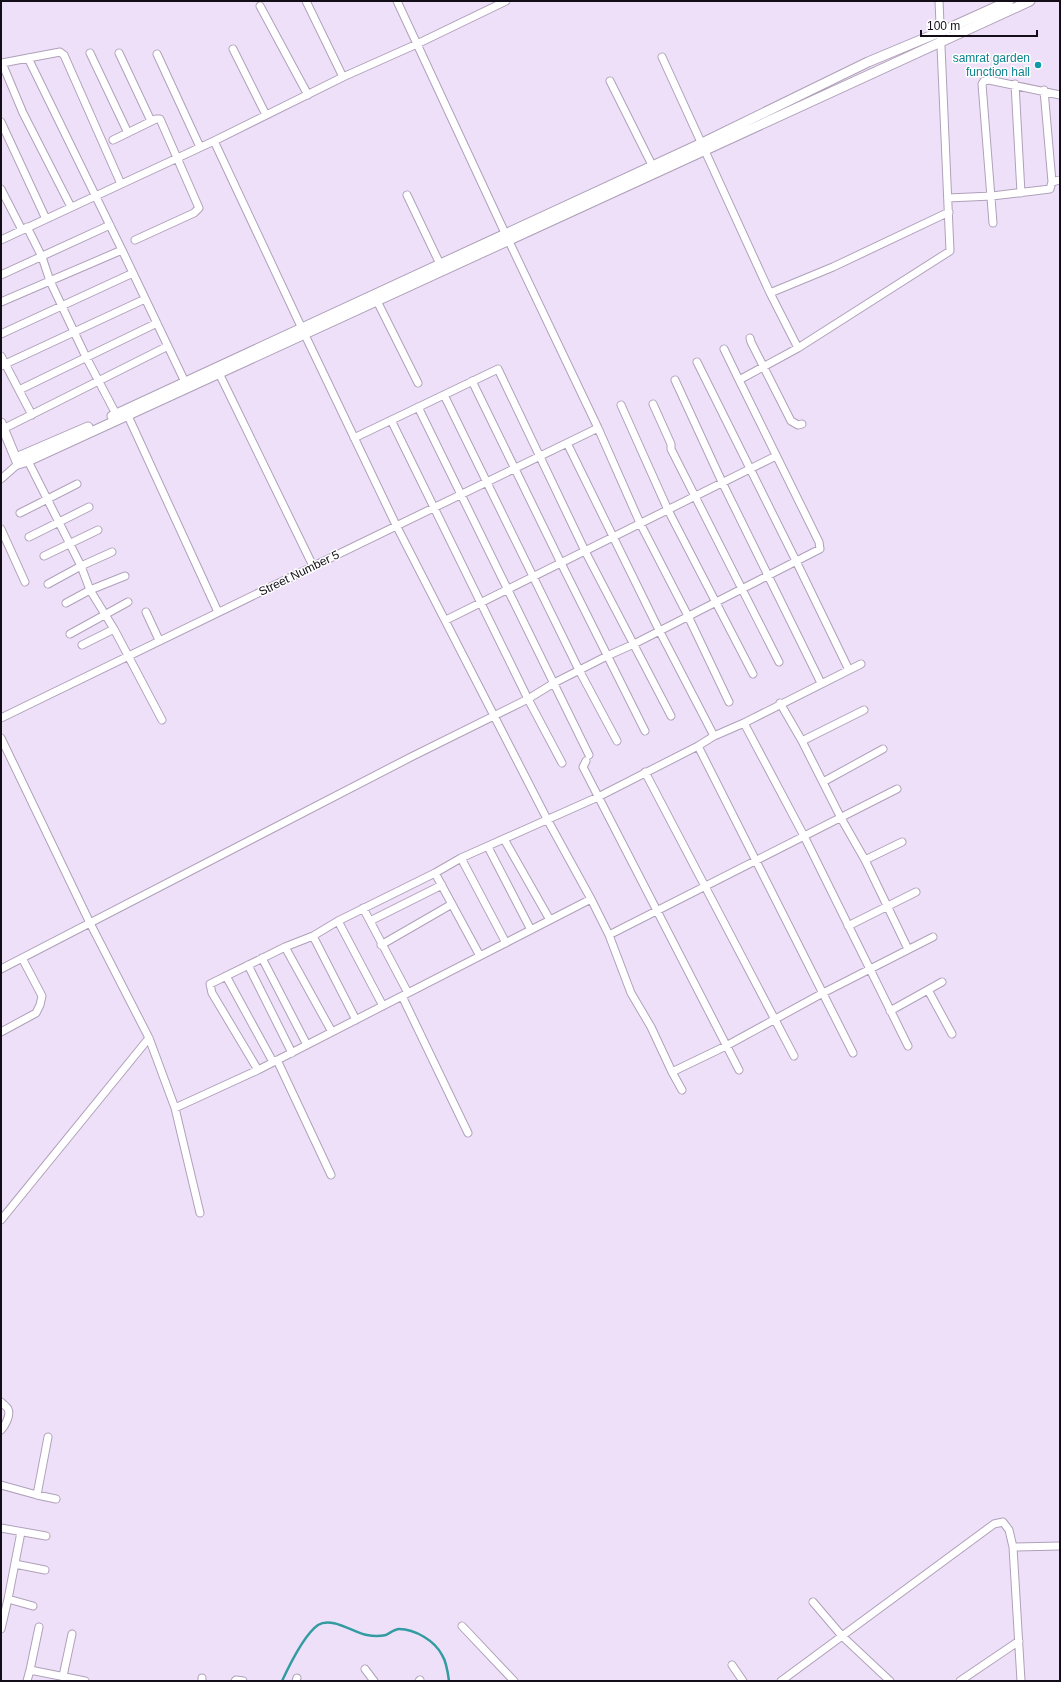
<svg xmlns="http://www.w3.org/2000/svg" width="1061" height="1682" viewBox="0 0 1061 1682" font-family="Arial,sans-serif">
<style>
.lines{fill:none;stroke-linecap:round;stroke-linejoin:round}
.stream{stroke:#339ca0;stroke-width:2.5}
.minor-casing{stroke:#afa1b9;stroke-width:9}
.tertiary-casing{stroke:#afa1b9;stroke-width:11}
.minor{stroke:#fff;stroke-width:7}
.tertiary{stroke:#fff;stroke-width:9}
.culture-dot{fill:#0f9aa8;stroke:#fff;stroke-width:1.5}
.labels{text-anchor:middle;stroke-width:3;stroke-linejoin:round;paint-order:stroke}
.culture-label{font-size:12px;fill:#0d838f;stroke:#fff;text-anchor:end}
.street-label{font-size:12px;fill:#120d16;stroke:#fff}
</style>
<rect width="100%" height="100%" fill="#efe0fa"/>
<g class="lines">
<path class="stream" d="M282,1681C289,1666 305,1634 318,1625C332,1616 354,1633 367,1635C372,1636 381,1636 386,1635C390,1633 395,1629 399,1629C415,1629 435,1641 442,1655C446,1661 448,1673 449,1681"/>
<g class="minor-casing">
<path id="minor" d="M306,1L343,77
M397,1L505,233L598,428L640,523L688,616L729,702
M260,6L308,95
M233,49L266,115
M90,53L128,133
M119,53L151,121
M157,54L200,147
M662,57L770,293L798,348
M610,81L652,165
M1015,84L1021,193
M1,122L46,219
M113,140L156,119H160L199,208L194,213L135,240
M214,141L305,335L396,525L547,819L591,899L609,935L631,993L651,1027L672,1072L682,1090
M1052,182L1060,180
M1,189L22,230
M407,195L440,264
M948,198L992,196L1050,189L1052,182L1044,90
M71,207L23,113L2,63L60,52L64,55L121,184
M993,223L982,84L984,81L989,80L1060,95
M27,227L42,257L50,281L86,357L116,414
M1,240L214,141L343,77L417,44L506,1
M122,250L185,382
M1,275L110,225
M770,293L833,267L949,212
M377,301L418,383
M1,302L122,250L28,58
M1,334L133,273
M750,338L751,342L791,421L798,425L802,424
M724,349L739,380
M1,356L32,415
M697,362L796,561L849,670
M1,366L145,299
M217,369L313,566
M675,380L722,482L821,683
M472,381L561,563L645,731
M19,390L157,323
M444,395L579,670L617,741
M653,404L671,444V449L779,662
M621,405L668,510L753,674
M418,407L589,755
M128,416L218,612
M391,420L528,699L562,763
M3,429L168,346
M354,438L498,369L585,551L671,716
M567,443L659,630L714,736
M28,461L81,566L90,590L114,629L162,720
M1,479L18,464
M20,513L77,484
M1,529L25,582
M29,537L89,507
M44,556L98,530
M48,584L81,566L112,552
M66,603L90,590L125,576
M146,612L159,640
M446,620L776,456
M70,634L128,602
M82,645L114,629
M780,703L802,741L841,818L865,860L908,949
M1,718L598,428
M744,723L804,836L908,1046
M1,738L90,923L149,1038L175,1108L200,1213
M802,741L864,710
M698,746L853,1053
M586,761L583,767L739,1070
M645,772L794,1056
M823,782L883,749
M504,839L550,920
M488,847L531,930
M461,858L506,943
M865,860L902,842
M435,873L480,956
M363,908L408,993
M338,921L383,1006
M370,921L442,885
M848,926L916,892
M609,935L897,789
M313,936L356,1020
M381,945L452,904
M285,947L332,1032
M262,958L307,1045
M248,965L292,1053
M1,969L411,757L528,699L554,683L607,656L634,644L820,549L819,542L739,380L798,348L950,251L939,1
M226,976L273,1062
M928,990L952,1034
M402,996L468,1133
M890,1011L942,982
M1,1032L36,1013L40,1005L42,996L22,958
M277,1060L331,1175
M258,1070L212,993L210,984L285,947L313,936L338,921L435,873L461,858L598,797L698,746L714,736L744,723L861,664
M672,1072L726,1046L823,993L933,937
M175,1108L258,1070L591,899
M1,1220L149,1038
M1,1402C3,1404 7,1407 8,1409C11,1415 5,1426 1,1430
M1,1485L37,1495L56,1499
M37,1495L48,1437
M1,1528L46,1536
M1013,1547L1060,1546
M15,1564L45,1570
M8,1599L21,1532
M813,1602L842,1636L890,1681
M462,1626L514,1681
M39,1627L30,1670L85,1681
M1,1629L8,1599L33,1606
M732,1665L743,1681
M365,1669L374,1681
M63,1676L72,1634
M27,1681L30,1670
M202,1681V1678
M235,1681L236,1680L243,1681
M296,1681L297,1678
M419,1681L420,1680
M781,1681L994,1524L1003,1522L1009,1530L1013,1547L1021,1681
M960,1681L1019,1641"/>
</g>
<g class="tertiary-casing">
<path id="tertiary" d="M112,416L702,143L868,62L947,29L1009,1
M1,423L18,464L28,461L1030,1
M16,458L88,427"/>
</g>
<use href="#minor" class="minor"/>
<use href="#tertiary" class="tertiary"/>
</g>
<circle class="culture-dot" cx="1038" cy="65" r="4"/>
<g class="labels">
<g class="culture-label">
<text x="1030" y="62">samrat garden<tspan x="1030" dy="14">function hall</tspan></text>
</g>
<g class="street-label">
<text transform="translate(299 573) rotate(-26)" y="4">Street Number 5</text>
</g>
</g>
<rect width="1061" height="1682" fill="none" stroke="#120d16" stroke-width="4"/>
<path d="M921 30v6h116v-6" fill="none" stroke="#120d16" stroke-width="2"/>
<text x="927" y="30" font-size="12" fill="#120d16" stroke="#ffffff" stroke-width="3" paint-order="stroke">100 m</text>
</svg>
